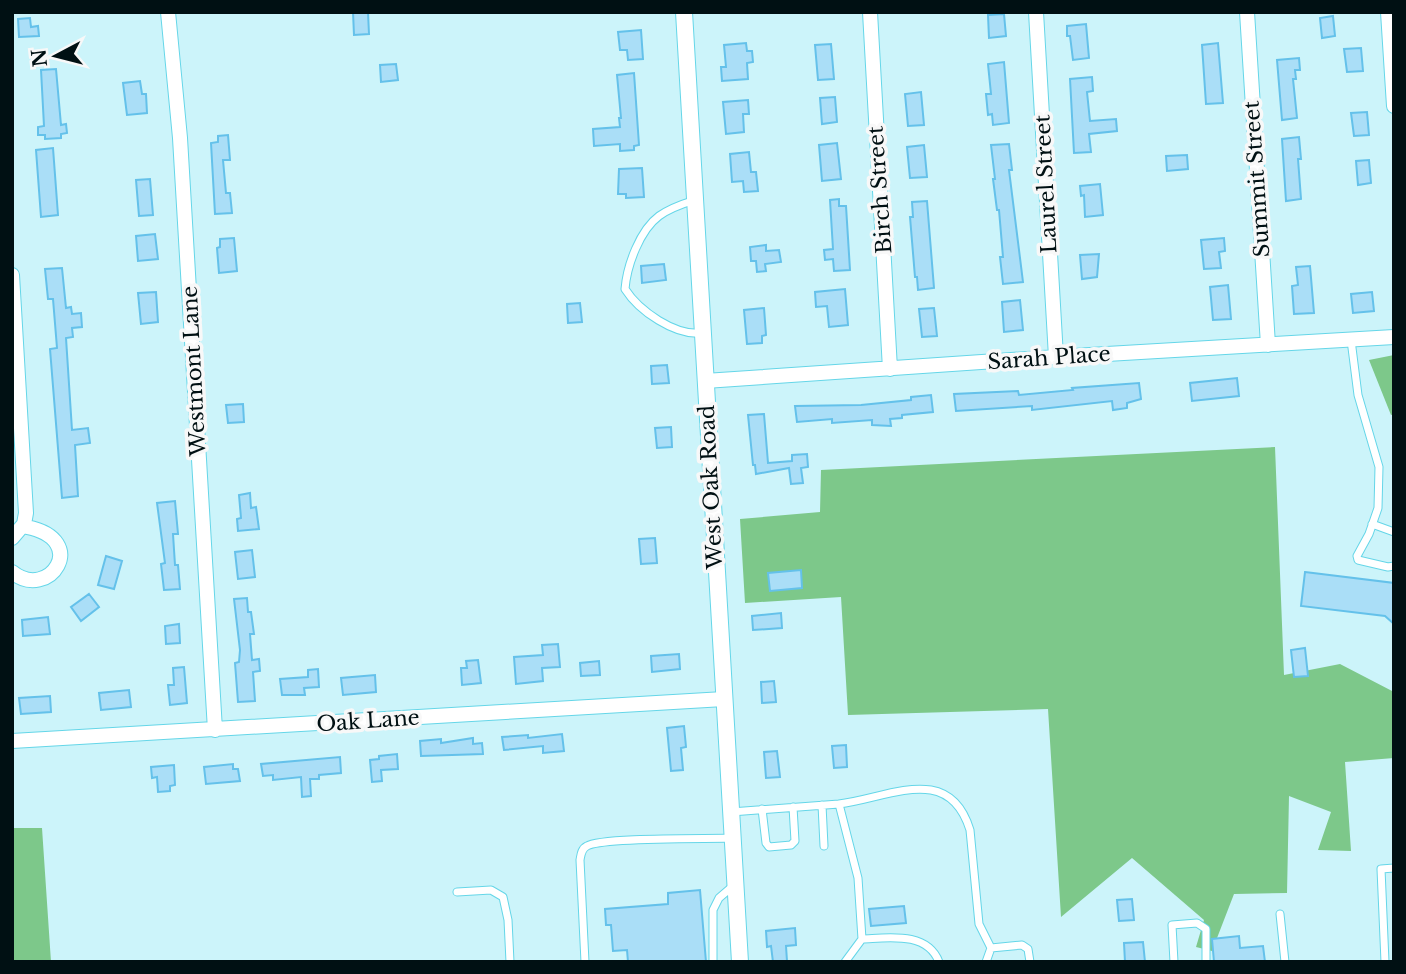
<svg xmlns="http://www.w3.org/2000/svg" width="1406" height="974" viewBox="0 0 1406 974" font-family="'Libre Baskerville',serif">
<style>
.forest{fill:#7dc88a}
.building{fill:#aadef7;stroke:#64c1ea;stroke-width:2}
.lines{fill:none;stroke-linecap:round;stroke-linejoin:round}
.service-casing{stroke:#65d6e8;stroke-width:9}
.minor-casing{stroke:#65d6e8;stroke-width:16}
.tertiary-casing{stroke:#65d6e8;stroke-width:18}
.service{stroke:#fff;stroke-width:7}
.minor{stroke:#fff;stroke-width:14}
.tertiary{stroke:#fff;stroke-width:16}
.labels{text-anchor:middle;stroke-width:7;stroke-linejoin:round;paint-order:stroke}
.street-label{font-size:21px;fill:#001013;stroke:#f8f8f8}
</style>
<rect width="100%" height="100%" fill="#ccf4fa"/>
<path class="forest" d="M1394,355V414L1391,415L1369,360Z
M1275,447L1284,675L1340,664L1394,692V758L1345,762L1351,851L1318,850L1331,812L1289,796L1287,893L1234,894L1212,951L1196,947L1204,920L1132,858L1061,917L1048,709L848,715L841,597L745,603L740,519L820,512L821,470Z
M12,828H42L51,962H12Z"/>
<path class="building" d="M353,12H368L369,34L354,35Z
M1004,14L1006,36L989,38L988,15Z
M1333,16L1335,36L1322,38L1320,18Z
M30,18L31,27L38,26L39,36L19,37L18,19Z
M1086,24L1089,58L1073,60L1070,36H1067V26Z
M641,30L643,59L628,60L627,50H620L618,32Z
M746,43L747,51H752L753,62L747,63L748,79L722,81L721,67H726L724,45Z
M1218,43L1223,103L1206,104L1202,45Z
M831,44L834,79L818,80L815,45Z
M1361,48L1363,71L1347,72L1344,49Z
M1299,58L1300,70H1295L1296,79H1293L1297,118L1282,120L1277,60Z
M1004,62L1009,123L993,125L992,114L988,115L986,94H991L988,64Z
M396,64L398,80L381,82L380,65Z
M56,69L61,125L66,124L67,133L61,134V138L45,139V135H38V127L44,126L41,70Z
M634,73L639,145L634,146V150L620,151V144L594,146L593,129L620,127L619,118H621L617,75Z
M1092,77L1093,91L1087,92L1090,121L1116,119L1117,131L1089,134L1091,152L1074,153L1070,79Z
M140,81L142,94H146L147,113L127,115L123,83Z
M921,92L924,125L908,126L905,94Z
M835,97L837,122L822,124L820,98Z
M748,100L749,114H743L744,132L726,134L723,102Z
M1367,112L1369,135L1354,136L1351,113Z
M228,135L230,160H223L226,193H230L232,213L215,214L211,143L218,142V136Z
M1299,137L1301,159H1298L1301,199L1286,201L1282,139Z
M837,143L841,179L822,181L819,145Z
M1009,144L1012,170H1009L1023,282L1003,284L1000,257H1003L999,210H997L993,179H995L991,145Z
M924,145L927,177L910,178L907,147Z
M53,148L58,215L41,217L36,150Z
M749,152L751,172H756L758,191L744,192L743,181L732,182L730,154Z
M1187,155L1188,169L1167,171L1166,156Z
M1369,160L1371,183L1358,185L1356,161Z
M642,168L644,197L626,198V194H618L619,169Z
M150,179L153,215L139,216L136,180Z
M1100,184L1103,215L1085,217L1084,195L1081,196L1080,186Z
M839,199V206H846L850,270L834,271L833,259L825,260L824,250L833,249L830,200Z
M927,201L934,288L918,290L917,277H915L910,217H913L912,202Z
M155,234L158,259L138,261L136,236Z
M234,238L237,271L219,273L217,248L220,247V239Z
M1224,238L1225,251L1219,252L1221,268L1204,269L1201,240Z
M766,245V251L779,250L781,262L765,264L766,271L757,272L756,261H751L750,247Z
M1099,254L1097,277L1082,279L1080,255Z
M664,264L666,280L642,283L641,266Z
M1310,266L1314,313L1294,314L1292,286L1298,285L1296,267Z
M62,268L66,308L71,307L72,314L81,313L82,327L72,328L73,337L66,338L72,430L88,428L90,443L75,445L78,496L62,498L50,349L57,348L53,299H48L45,269Z
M1228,285L1231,319L1213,320L1210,287Z
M845,289L848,325L829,327L827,306L816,307L815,292Z
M156,292L158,322L141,324L138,293Z
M1372,292L1374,311L1353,313L1351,294Z
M1020,300L1023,330L1004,332L1002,302Z
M580,303L582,322L568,323L567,304Z
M764,308L766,335L762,336V343L747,344L744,310Z
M934,308L937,336L922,337L919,309Z
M667,365L669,383L652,384L651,366Z
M1237,378L1239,396L1192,401L1190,383Z
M1139,383L1141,399L1127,403V408L1113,410L1112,401L1032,410V406L956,411L954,394L1018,391L1019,395L1073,390L1072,388Z
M931,395L933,412L902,415V418L890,419L891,426L872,425V420L832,423V419L797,422L795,406L861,405L911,400V397Z
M243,404L244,422L228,423L226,405Z
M764,414L768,463L792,461V455L807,454L808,467L801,468L803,483L791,484L789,468L756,474L755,465H753L748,415Z
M671,427L672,447L657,448L655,428Z
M250,493L251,508L256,507L259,529L238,531L237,519L241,518L239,495Z
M175,501L178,534H173L175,565H178L180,589L164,590L161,564L165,563L157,503Z
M655,538L657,563L641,564L639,539Z
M252,550L255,577L238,579L235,552Z
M106,556L122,561L114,589L98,585Z
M801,570L802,588L770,591L768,573Z
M1305,572L1394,583V624L1385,616L1301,606Z
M89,594L99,607L81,621L71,607Z
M247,598L248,612H251L254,634H250L252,660L259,659L260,671L253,672L255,701L238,702L235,663L239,662L240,650L234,599Z
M781,613L782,628L753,630L752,616Z
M48,617L50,634L23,636L22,620Z
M179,624L180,643L166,644L165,626Z
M558,644L560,667L542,668L543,681L516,684L514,657L543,655L542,645Z
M1305,648L1308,676L1294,677L1291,650Z
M679,654L680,669L652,672L651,656Z
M478,660L481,683L462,685L461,668H467L466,661Z
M599,661L600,675L581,676L580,663Z
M184,667L187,703L170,705L168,685H174L173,668Z
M318,669L319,687L304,688L305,695H282L280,679L308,677V670Z
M375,675L376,692L343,695L341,678Z
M774,681L776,702L762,703L761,682Z
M129,690L131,707L101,710L99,693Z
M50,696L51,712L21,714L19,698Z
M684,726L686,747L681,748L683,770L671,771L667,728Z
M562,734L564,751L543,753V746L504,750L502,737L528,735V738Z
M473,738V744L482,743L483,754L421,756L420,741L441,739V743Z
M846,745L847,767L834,768L832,746Z
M777,751L780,777L766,778L764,752Z
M397,754L398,769L381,770L382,781L372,782L370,760L379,759V756Z
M340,757L341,773L319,775V779H310L311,796L302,797L301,777L273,780V775L263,776L261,764Z
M233,764V769H238L240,781L206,784L204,767Z
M174,765L175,785L170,786V791L158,792L157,777L152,778L151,767Z
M700,890L706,962H628L627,950L613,951L611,925H606L605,909L668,904V893Z
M1132,899L1134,920L1119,921L1117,900Z
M904,906L906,923L871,926L869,909Z
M795,928L796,945L786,946L787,961L773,962L771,946L767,947L766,931Z
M1239,936L1240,948L1263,946L1265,962H1214L1212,939Z
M1143,942L1145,962H1125L1124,943Z"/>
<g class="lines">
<g class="service-casing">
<path id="service" d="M695,200C682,204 670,208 659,216C640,230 627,265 625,289C639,311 675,336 702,333
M1351,340L1358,395L1379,467L1378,508L1369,534L1357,556L1358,560L1388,567L1394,566
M1372,524L1394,532
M839,804C889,798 949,762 970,830L979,924L991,948
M822,805L824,846
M762,809L766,843L769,847L791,845L795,841L793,807
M731,812L839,804L858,878L862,939
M457,892L491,890L503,897L508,920L510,962
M1280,914L1285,962
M585,962L580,860C581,855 581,849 587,846C601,837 708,839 732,838
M713,962V910L719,898L733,886
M845,962L862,939C888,938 927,931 939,962
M986,962L991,948L1022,945L1028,949L1030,962
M1174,962L1172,925L1197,923L1206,929V962
M1385,962L1381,869L1394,868"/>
</g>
<g class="minor-casing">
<path id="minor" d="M168,12L180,138L215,730
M870,12L890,369
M1036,12L1056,357
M1247,12L1268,345
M1388,12L1394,106
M12,275L26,513L24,524L12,538
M705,381L1056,357L1394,337
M12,572C49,602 91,540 27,527
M12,741L724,699"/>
</g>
<g class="tertiary-casing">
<path id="tertiary" d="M684,12L740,962"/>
</g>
<use href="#service" class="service"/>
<use href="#minor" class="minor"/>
<use href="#tertiary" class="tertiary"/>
</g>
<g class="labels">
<g class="street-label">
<text transform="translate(1257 179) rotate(-94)" y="7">Summit Street</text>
<text transform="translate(1046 184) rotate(-93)" y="7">Laurel Street</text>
<text transform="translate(880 190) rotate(-94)" y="7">Birch Street</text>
<text transform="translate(1049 358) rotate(-4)" y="7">Sarah Place</text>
<text transform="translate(194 371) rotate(-93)" y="7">Westmont Lane</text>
<text transform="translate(711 487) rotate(-93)" y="7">West Oak Road</text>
<text transform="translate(368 721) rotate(-4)" y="7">Oak Lane</text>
</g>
</g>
<rect width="1406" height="974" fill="none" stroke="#001013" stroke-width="28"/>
<g transform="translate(56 56) rotate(263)" stroke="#f8f8f8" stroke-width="5" paint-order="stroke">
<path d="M0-5L12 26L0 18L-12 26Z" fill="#001013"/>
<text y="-10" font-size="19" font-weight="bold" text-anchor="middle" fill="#001013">N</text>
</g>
</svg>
